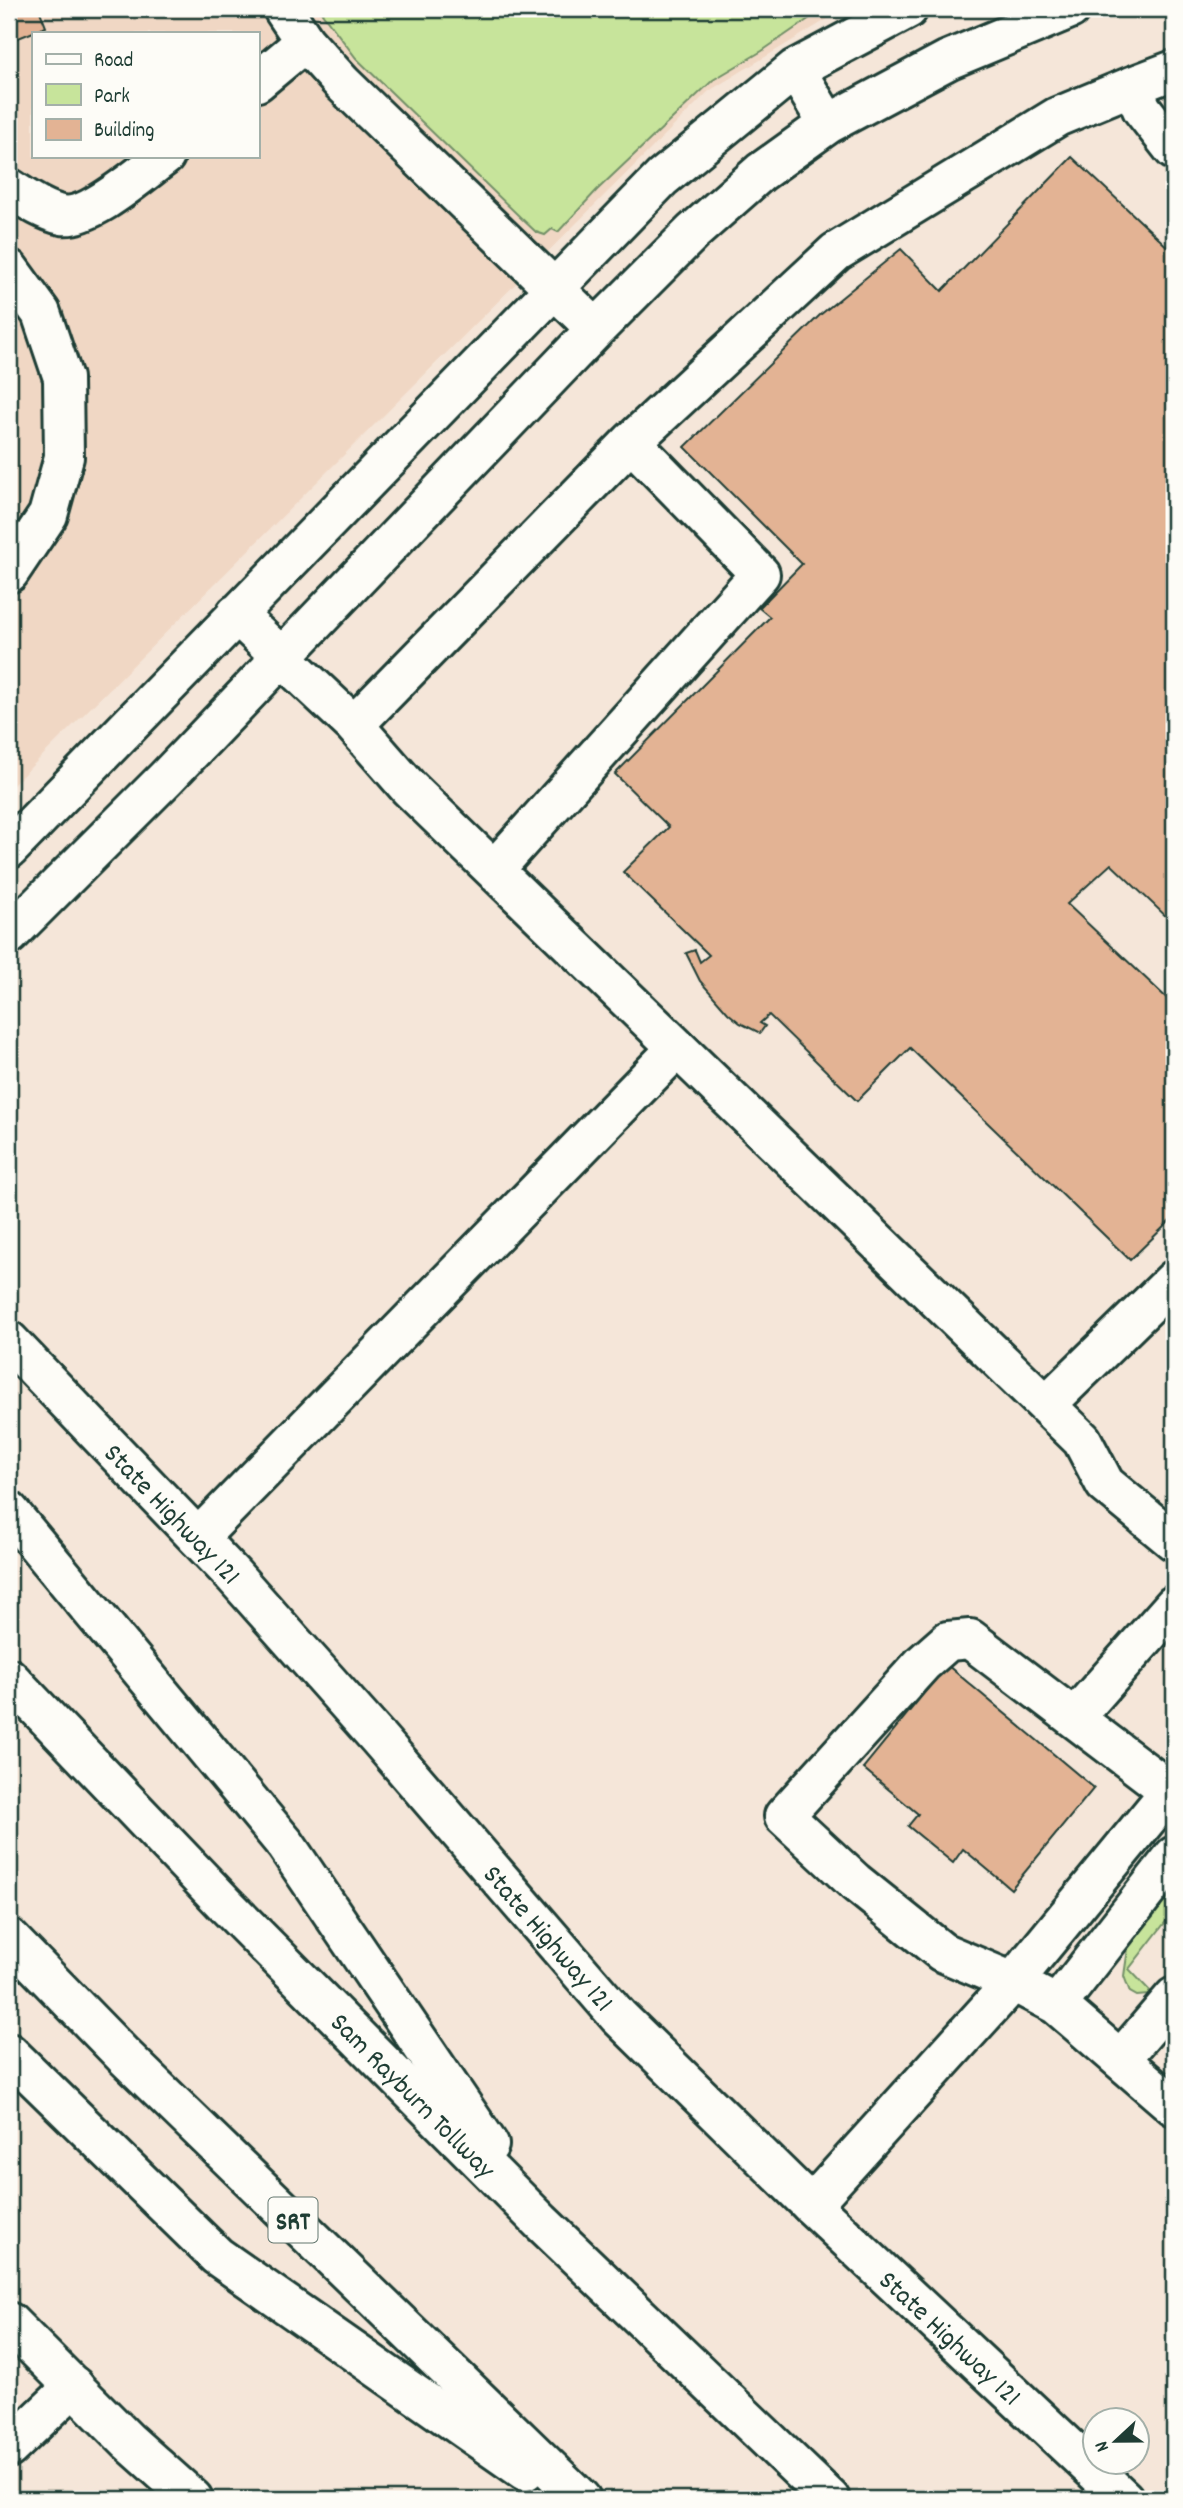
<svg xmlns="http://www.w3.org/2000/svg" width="1183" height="2508" viewBox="0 0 1183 2508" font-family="Dekko,sans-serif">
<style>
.built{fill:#f0d7c4;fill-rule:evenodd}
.green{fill:#c7e49b;stroke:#739068;stroke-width:2}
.building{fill:#e3b394;stroke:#1f3d34;stroke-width:2}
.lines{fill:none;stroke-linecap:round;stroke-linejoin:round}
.minor-casing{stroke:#1f3d34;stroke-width:44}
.major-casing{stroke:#1f3d34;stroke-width:44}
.highway-casing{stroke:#1f3d34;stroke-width:44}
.minor{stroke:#fdfcf7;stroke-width:38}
.major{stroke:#fdfcf7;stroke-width:38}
.highway{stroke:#fdfcf7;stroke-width:38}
.labels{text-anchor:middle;stroke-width:5;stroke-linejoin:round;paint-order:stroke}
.shield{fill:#fdfcf7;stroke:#62766e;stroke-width:2}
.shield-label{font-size:26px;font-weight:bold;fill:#1f3d34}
.street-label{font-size:28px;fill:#1f3d34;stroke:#fdfcf7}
</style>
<rect width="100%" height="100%" fill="#f5e6d9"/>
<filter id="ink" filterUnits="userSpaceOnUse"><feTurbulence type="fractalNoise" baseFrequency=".0143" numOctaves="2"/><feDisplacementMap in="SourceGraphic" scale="14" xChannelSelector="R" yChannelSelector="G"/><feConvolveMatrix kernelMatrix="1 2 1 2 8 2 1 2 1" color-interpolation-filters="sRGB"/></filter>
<g filter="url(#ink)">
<path class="built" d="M9,9H844L709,91L9,789ZM33,33H257V156H33Z"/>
<path class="green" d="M319,9H823L762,51L713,80L597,190L558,232L552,229L545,235L536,232L520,217L356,58Z
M1174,1875V1911L1129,1969L1150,1991L1148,1995L1137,1996L1130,1992L1124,1976L1131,1928Z"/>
<path class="building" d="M9,9H39L46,27L16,39L9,21Z
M1072,157L1174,253V924L1111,864L1067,904L1174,1005V1217L1130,1260L910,1048L857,1101L769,1015L760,1023L765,1026L760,1033L740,1023L728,1013L700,981L686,953L695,950L700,962L709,955L623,872L669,827L615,774L770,617L759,608L802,564L685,447L820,315L901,249L942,291Z
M947,1665L1094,1788L1011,1889L963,1849L953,1863L908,1826L918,1814L863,1768Z"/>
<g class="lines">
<g class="minor-casing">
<path id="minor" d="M283,9L305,42L342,83L596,329
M795,69L828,124
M257,82L305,42
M1132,86L1174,70
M9,188C25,198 43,211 62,215C89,220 143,172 165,156
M9,269L41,313L63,378L64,457L48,515L9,573
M236,614L354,725L409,788L1082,1440L1105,1484L1174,1541
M354,725L631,442
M9,849L662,178L795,69L908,9
M494,870L760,574L631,442L836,252L1057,117L1132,86L1142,109L1174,150
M9,935L166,778L596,329L693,232L761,172L828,124L948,60L1070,9
M1046,1405L1174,1280
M198,1538L677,1048
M1074,1718L1174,1605
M1170,1791L970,1639L948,1641L923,1663L784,1816L855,1882L942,1952L1013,1982L1057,2005L1174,2106
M1057,2005L1174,1856
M1121,2059L1174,1997
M811,2205L1013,1982L1174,1786
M9,2448L74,2386"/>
</g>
<g class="major-casing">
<g id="major">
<path id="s1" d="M9,1341L234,1576L379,1739L618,2016L811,2205L1124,2499"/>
<path d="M9,2322L128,2441L193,2499"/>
</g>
</g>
<g class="highway-casing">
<g id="highway">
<path d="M9,1511L286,1845L489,2145"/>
<path id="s2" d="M9,1678L225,1904L541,2222L830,2499"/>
<path d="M9,1938L123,2055L581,2499"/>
<path d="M9,2053L217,2256L525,2471"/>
</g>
</g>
<use href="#minor" class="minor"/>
<use href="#major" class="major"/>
<use href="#highway" class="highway"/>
</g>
</g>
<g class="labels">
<rect class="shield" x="268.5" y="2197.5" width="49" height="45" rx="5"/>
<g class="shield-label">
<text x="293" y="2229">SRT</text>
</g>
<g class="street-label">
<text dy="10" stroke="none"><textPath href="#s1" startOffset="238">State Highway 121</textPath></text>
<text dy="10" stroke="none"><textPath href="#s1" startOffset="805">State Highway 121</textPath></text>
<text dy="10" stroke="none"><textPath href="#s2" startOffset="581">Sam Rayburn Tollway</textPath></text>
<text dy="10" stroke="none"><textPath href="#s1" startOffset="1372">State Highway 121</textPath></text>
</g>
</g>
<rect width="1183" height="2508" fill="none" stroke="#fdfcf7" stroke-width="35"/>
<rect x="18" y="18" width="1148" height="2473" fill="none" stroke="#1f3d34" stroke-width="2.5" filter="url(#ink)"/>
<rect x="32" y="32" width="228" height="126" fill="#fdfcf7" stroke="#a4b0a9" stroke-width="2"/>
<rect x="46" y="54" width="35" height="10" fill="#fdfcf7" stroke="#a4b0a9" stroke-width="2"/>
<text x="94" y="66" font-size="21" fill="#1f3d34">Road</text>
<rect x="46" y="84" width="35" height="21" fill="#c7e49b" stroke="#a4b0a9" stroke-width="2"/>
<text x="94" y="102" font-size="21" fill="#1f3d34">Park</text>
<rect x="46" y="119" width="35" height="21" fill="#e3b394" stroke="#a4b0a9" stroke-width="2"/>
<text x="94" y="136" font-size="21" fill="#1f3d34">Building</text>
<g transform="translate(1116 2441) rotate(248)"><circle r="33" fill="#fdfcf7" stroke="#a4b0a9" stroke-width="2"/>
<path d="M0-5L12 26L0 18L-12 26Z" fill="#1f3d34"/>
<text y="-10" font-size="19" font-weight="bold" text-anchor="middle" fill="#1f3d34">N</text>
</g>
</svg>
